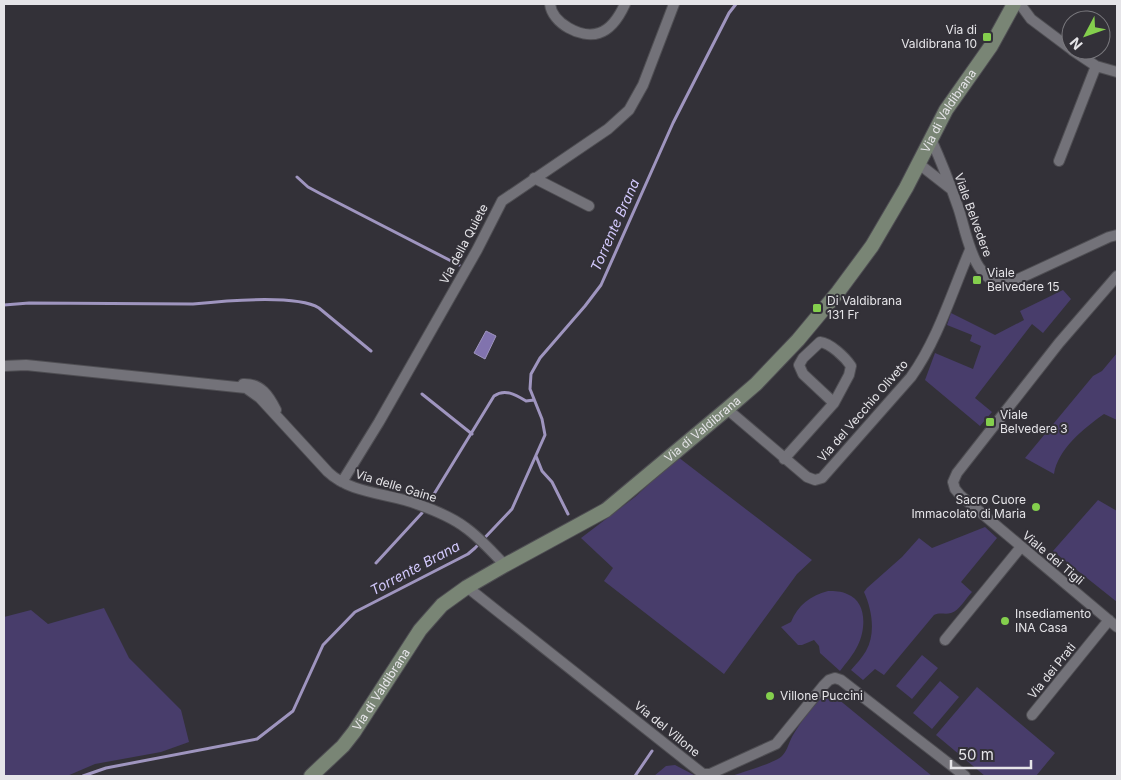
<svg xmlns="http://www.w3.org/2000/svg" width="1121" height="780" viewBox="0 0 1121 780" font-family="Inter,sans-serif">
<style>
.green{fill:#483d6b}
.water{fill:#8173ae;stroke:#9f95bf}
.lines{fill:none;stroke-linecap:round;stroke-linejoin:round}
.stream{stroke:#9f95bf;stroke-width:3}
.street-casing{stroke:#4f4e53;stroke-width:12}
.secondary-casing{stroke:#4f4e53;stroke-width:16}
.street{stroke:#737279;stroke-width:10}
.secondary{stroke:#798575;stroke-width:14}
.poi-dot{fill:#84cf4d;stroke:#333138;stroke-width:2}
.labels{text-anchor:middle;stroke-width:4;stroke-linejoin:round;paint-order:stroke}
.poi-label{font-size:12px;fill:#e5e4e8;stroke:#333138;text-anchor:start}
.street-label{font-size:12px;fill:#e5e4e8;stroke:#333138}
.water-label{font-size:14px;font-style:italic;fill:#d2c8fc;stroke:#333138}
</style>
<rect width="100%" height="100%" fill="#333138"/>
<path class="green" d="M1063,290L1071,299L1043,333L1032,324L975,398L992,412L980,426L925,380L935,353L973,369L981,346L970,341L972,335L947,325L951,313L995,335L1024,320L1020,311Z
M1117,353V420L1104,414C1083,429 1058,449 1054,474L1025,458L1093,376L1102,371Z
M678,457L812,560L797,574L724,674L604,581L613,568L581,538L635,497Z
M1098,500L1117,511V602L1053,551Z
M985,527L997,538L961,582L972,592C966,598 959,611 951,613C945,615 940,612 934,615L884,675L875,669L863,680L851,670C856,664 862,658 866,651C876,633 872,610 864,592L867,588L902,557L919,538L932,548Z
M828,591C835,591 841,591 847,594C867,601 866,629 858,645C854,654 846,663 840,671L820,653L819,646L814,640L802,645H798L781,627L791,622C798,605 810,596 828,591Z
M104,608L129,658L181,710L189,742L161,752L95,764L67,776H4V617L31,610L48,624Z
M922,655L938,668L912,699L896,686Z
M940,681L959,697L932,729L913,713Z
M977,687L1055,753L1036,776H985L936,735Z
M829,694H832L932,776H731C741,773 777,762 782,756C787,751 788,745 791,739C797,727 817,698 829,694Z
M675,765L696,776H654L666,766Z"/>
<path class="water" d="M486,331L496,336L485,359L474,353Z"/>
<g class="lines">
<path class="stream" d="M297,177L308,187L321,194L459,265
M4,305L29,303L193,304C222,301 296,294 319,308L371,351
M422,394L472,434
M536,456L542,471L552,482L568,514
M431,499L494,396C505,388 516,395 526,401L534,400
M376,563L422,513
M83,776L106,768L257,739L293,711L323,645L355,612L468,554L475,548L512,509L545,435L542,419L530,389L531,374L540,358L585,306L601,285L673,123L729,13L736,4
M635,776L652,751"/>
<g class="street-casing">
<path id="street" d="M550,4C552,23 581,39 599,33C612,29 620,15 625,4
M1020,4L1031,19L1071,49
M1072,50L1096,66L1117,72
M931,139C941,161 950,184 958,207C967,232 973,293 1014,281L1109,237L1117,235
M1059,161L1096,66
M919,164L951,189
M534,178L589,206
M1117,276L1059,343L957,473L953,482L955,489L960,495L1117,627
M4,366L26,365L246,388L260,398L328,472C351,494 389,493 417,504C434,510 452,517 466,528C480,538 492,552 505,565
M243,384C261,383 269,396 276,410
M727,409L807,477L815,480L822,478L911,377C938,339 952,292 970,250
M784,459L834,403L849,375L851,366C845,357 830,343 820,342L803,358L799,365L803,374L834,403
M342,482L379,422L477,250L502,201L608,129L629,110L643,85L674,4
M467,587L703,774H710L776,744L824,685L829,680L835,678L841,680L965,776
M945,640L1021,547
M1032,715L1109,620"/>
</g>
<g class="secondary-casing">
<g id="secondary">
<path id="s1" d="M311,776L343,746L354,732L420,630L442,605L467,587L505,565L606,510L727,409L756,384L798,340L838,292L872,246L906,188L946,110L991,46L1014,4"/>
</g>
</g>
<use href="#street" class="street"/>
<use href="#secondary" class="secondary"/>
</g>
<g class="poi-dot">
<rect x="982" y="32" width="10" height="10" rx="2.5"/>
<rect x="972" y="275" width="10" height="10" rx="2.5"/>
<rect x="812" y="303" width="10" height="10" rx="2.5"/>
<rect x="985" y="417" width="10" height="10" rx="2.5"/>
<circle cx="1036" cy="507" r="5"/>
<circle cx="1005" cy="621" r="5"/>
<circle cx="770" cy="696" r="5"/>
</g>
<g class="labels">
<g class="poi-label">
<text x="977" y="34" text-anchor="end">Via di<tspan x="977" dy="14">Valdibrana 10</tspan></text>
<text x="987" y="277">Viale<tspan x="987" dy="14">Belvedere 15</tspan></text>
<text x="827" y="305">Di Valdibrana<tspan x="827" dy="14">131 Fr</tspan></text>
<text x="1000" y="419">Viale<tspan x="1000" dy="14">Belvedere 3</tspan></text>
<text x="1026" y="504" text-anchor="end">Sacro Cuore<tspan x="1026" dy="14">Immacolato di Maria</tspan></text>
<text x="1015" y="618">Insediamento<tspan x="1015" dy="14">INA Casa</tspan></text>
<text x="780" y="700">Villone Puccini</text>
</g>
<g class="street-label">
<text dy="4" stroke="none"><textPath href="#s1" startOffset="938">Via di Valdibrana</textPath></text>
<text transform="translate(973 215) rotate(70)" y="4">Viale Belvedere</text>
<text transform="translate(464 244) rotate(-62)" y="4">Via della Quiete</text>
<text transform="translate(863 411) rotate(-49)" y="4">Via del Vecchio Oliveto</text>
<text dy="4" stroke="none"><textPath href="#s1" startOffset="532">Via di Valdibrana</textPath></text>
<text transform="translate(396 486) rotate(17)" y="4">Via delle Gaine</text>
<text transform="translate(1053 558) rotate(40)" y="4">Viale dei Tigli</text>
<text transform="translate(1052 671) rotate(-51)" y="4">Via dei Prati</text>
<text dy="4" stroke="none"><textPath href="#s1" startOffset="112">Via di Valdibrana</textPath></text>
<text transform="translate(667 729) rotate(39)" y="4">Via del Villone</text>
</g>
<g class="water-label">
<text transform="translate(615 225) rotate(-66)" y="5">Torrente Brana</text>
<text transform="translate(415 568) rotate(-28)" y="5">Torrente Brana</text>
</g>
</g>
<rect width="1121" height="780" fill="none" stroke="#e5e4e8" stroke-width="10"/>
<g transform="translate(1086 35) rotate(229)"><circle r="24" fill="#333138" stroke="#7a797e"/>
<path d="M0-4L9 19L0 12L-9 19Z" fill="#84cf4d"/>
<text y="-8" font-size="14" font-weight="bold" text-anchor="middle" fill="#e5e4e8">N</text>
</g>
<path d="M951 760v8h80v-8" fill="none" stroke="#e5e4e8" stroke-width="2.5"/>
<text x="958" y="760" font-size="15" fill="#e5e4e8" stroke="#333138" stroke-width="4" paint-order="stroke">50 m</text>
</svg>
